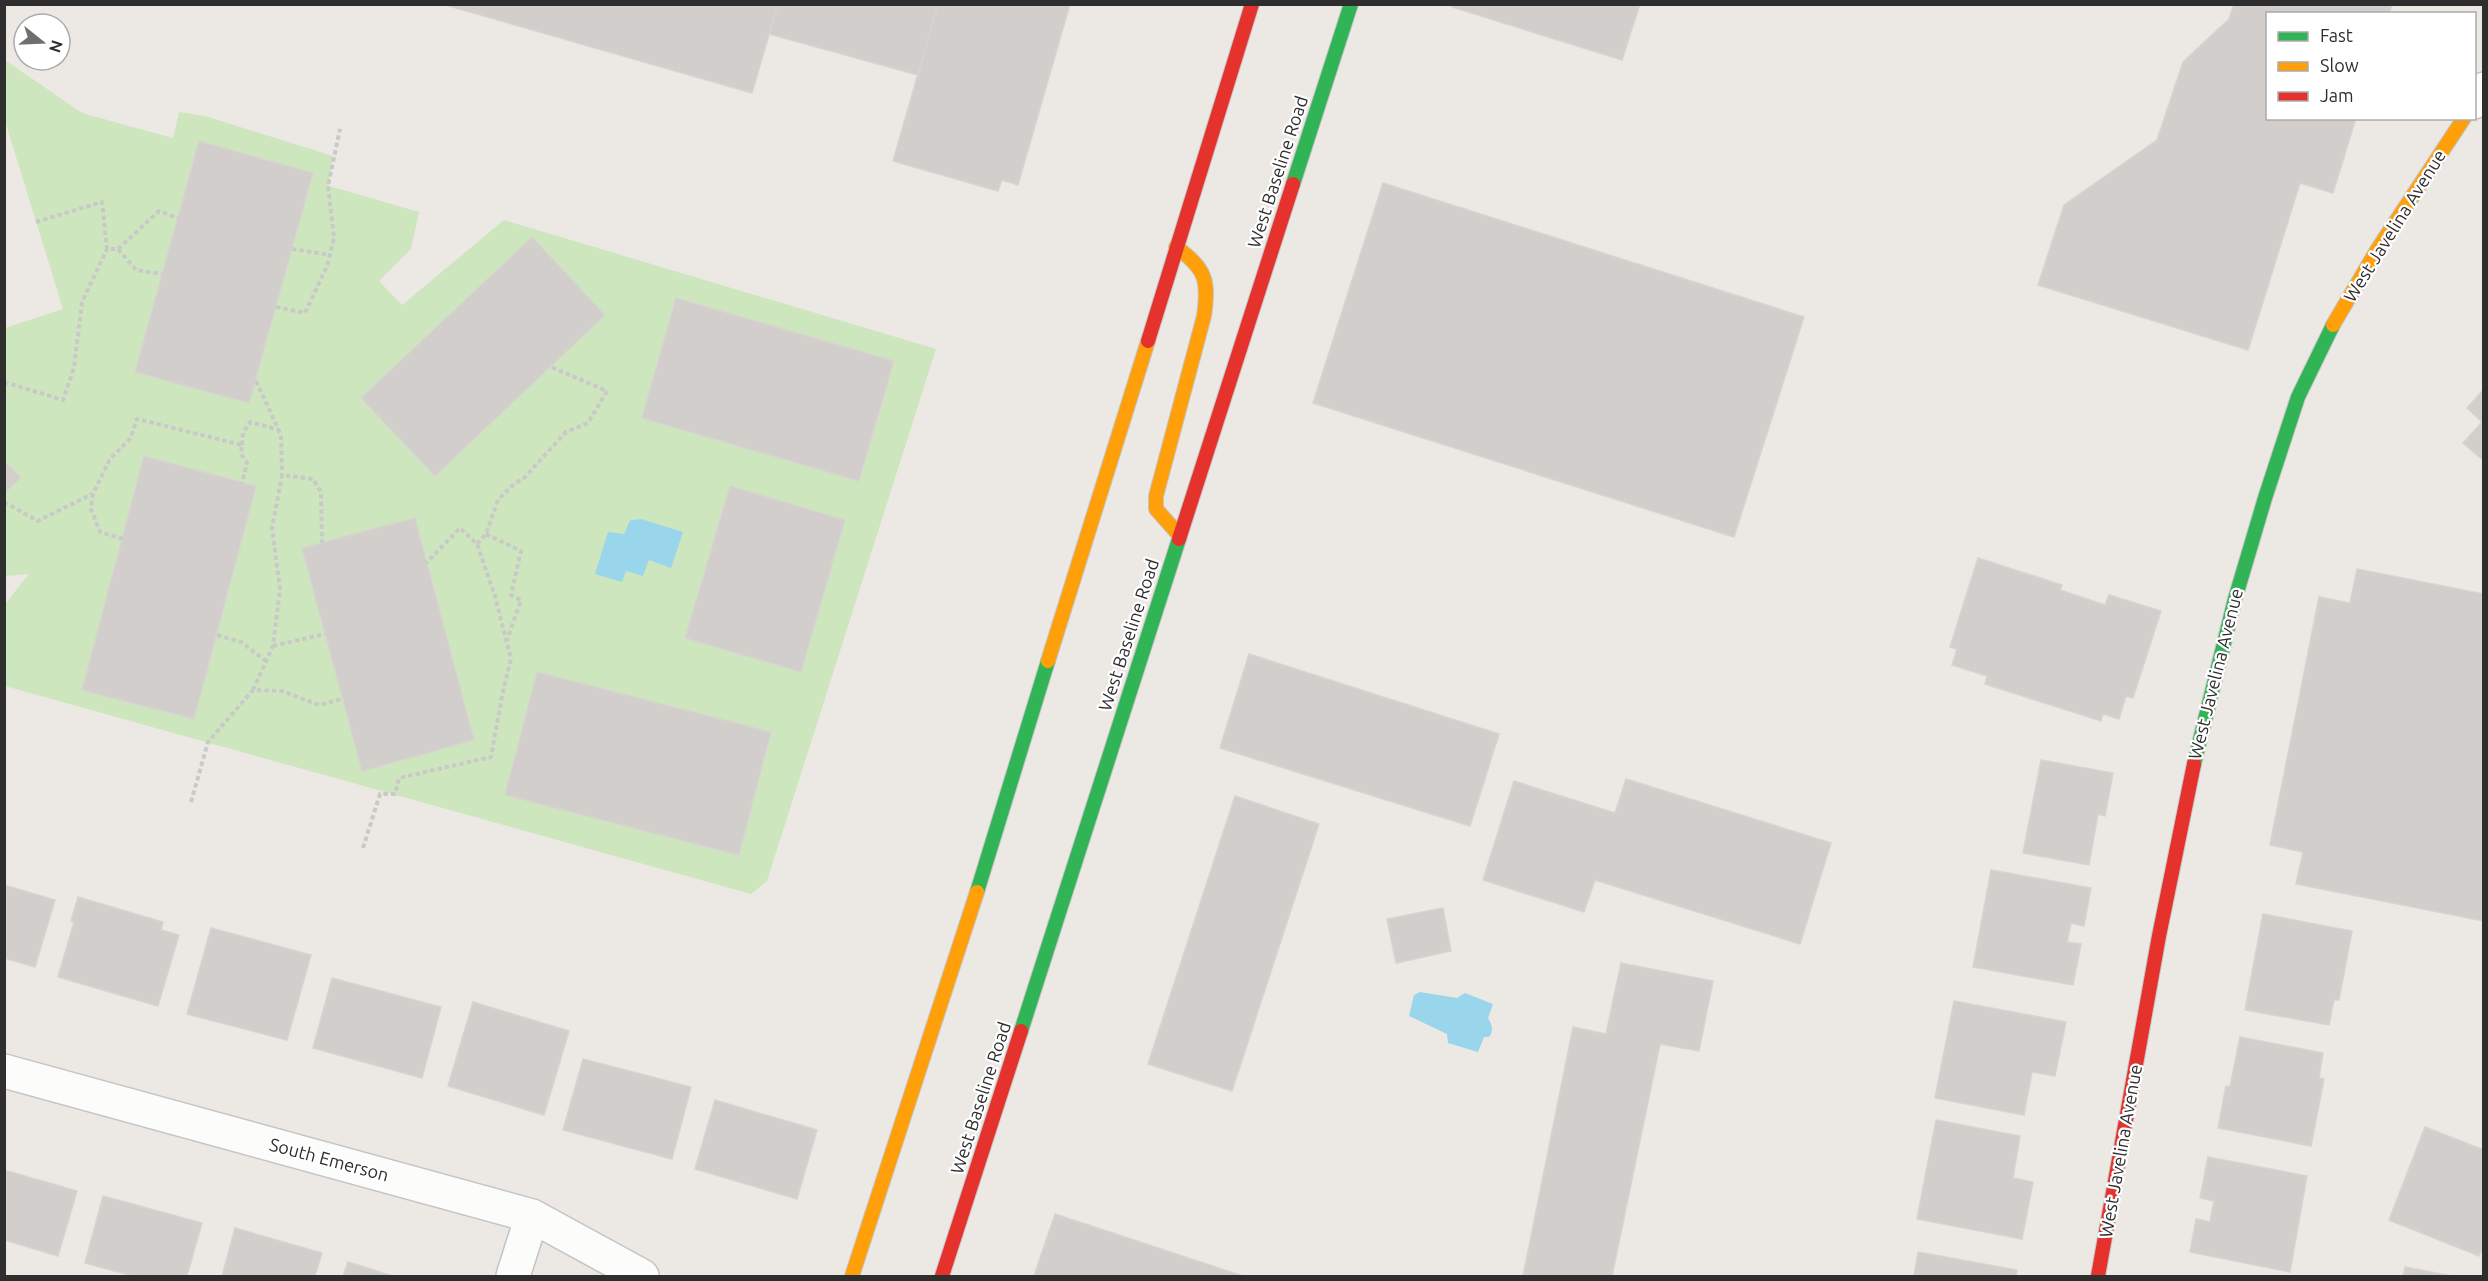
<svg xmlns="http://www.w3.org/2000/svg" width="2488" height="1281" viewBox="0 0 2488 1281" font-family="Ubuntu,sans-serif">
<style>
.green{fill:#cee6be;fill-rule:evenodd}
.water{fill:#99d6ec}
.building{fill:#d1cecb;stroke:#d7d4d0;stroke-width:1.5}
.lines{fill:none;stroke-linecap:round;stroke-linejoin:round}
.street-casing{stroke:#c5c4c5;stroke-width:36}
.fast-casing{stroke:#c5c4c5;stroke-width:16}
.slow-casing{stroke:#c5c4c5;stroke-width:16}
.jam-casing{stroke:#c5c4c5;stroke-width:16}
.path{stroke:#c9c9c8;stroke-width:4;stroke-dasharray:4.5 3;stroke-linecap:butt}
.street{stroke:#fcfcfb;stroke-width:33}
.fast{stroke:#30b455;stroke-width:14}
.slow{stroke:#ff9f0a;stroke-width:14}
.jam{stroke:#e5322d;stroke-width:14}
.labels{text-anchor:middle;stroke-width:4.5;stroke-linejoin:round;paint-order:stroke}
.street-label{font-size:18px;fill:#2e2e2e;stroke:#fff}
</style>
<rect width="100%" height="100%" fill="#ece8e4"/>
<path class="green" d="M5,60L82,113L173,138L179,112L205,116L333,156L329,186L419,212L411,249L379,281L402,305L504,220L936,349L767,881L751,894L5,686V604L29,574L5,576V493L20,478L5,461V328L63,309L5,121ZM199,141L313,173L249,403L135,372ZM532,237L605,315L435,476L361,398ZM676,298L894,361L860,480L642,418ZM144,456L255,486L194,719L83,690ZM730,486L845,520L801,672L685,638ZM415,518L474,740L362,771L302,548ZM641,519L622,581L608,533L624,535L630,520ZM537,673L771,732L739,855L505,795Z"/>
<path class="water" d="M641,519L683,532L671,568L649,560L643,576L626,571L622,582L595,574L608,532L624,534L630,520Z
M1420,992L1457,998L1465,993L1493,1004L1488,1018C1492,1025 1494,1030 1489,1037H1484L1478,1052L1448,1043L1447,1034L1409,1016L1414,995Z"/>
<path class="building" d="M442,4H778L752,93Z
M778,4H938L918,75L769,34Z
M938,4H1070L1018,185L1002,180L998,191L893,161Z
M1452,4H1640L1622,60L1452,7Z
M2234,4H2392L2389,14H2268V118H2356L2333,193L2300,183L2248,350L2038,285L2064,205L2157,140L2183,62L2229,19Z
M199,141L313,173L249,403L135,372Z
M1383,183L1804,317L1734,537L1313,403Z
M532,237L605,315L435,476L361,398Z
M676,298L894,361L859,481L642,418Z
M2484,389V461L2463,443L2482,422L2467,408Z
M144,456L256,486L194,719L82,690Z
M4,461L21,478L4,493Z
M730,486L845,520L801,672L685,638Z
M415,518L474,740L362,771L302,548Z
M1978,558L2062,585L2060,590L2105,605L2109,595L2161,611L2133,698L2126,696L2119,719L2103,714L2101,721L1985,684L1987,676L1952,665L1957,649L1950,647Z
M2357,569L2484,594V921L2296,884L2303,852L2270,845L2319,597L2350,603Z
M1249,654L1499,734L1470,826L1220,748Z
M537,672L771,732L739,855L505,795Z
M2041,760L2113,773L2105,816L2098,814L2089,865L2023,853Z
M1626,779L1831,843L1800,944L1595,880L1584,912L1483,880L1514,781L1615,813Z
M1235,796L1319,824L1232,1091L1148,1064Z
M1991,870L2091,888L2084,926L2071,923L2067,942L2081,944L2073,985L1973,967Z
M4,885L55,900L35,967L4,958Z
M78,897L163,922L161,930L179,935L158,1006L58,977L74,922L71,921Z
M1443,908L1451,951L1396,963L1387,919Z
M2263,914L2352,931L2339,1000H2334L2329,1025L2245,1010Z
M211,928L311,955L287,1040L187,1014Z
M1621,963L1713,981L1699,1051L1660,1044L1612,1276H1523L1573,1027L1606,1034Z
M332,978L441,1007L422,1078L313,1048Z
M1954,1001L2066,1022L2055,1076L2032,1072L2024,1115L1935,1098Z
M473,1002L569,1031L544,1115L448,1086Z
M2240,1037L2323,1053L2319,1078L2324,1079L2311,1146L2218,1128L2226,1086L2230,1087Z
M583,1059L691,1087L672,1159L563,1130Z
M715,1100L817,1130L797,1199L695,1169Z
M1936,1120L2020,1136L2013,1178L2033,1182L2022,1239L1917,1219Z
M2425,1127L2484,1150V1211L2481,1218L2484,1219V1245L2479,1256L2389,1220Z
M2208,1157L2307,1176L2290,1272L2190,1252L2196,1219L2210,1222L2214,1201L2200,1198Z
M4,1170L77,1191L58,1256L4,1240Z
M103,1196L202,1223L187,1276H133L85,1263Z
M1055,1214L1243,1276H1034Z
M235,1228L322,1253L315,1276H222Z
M1918,1252L2017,1270L2016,1276H1914Z
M348,1262L393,1276H343Z
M2405,1267L2452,1276H2403Z"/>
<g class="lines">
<g class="street-casing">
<path id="street" d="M2474,102L2484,89
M4,1071L532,1216L642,1276
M513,1276L532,1216"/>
</g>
<g class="fast-casing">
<path id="fast" d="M1293,184L1351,4
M2194,764L2235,599L2265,498L2298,397L2333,325
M977,892L1048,661
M1021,1031L1179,539"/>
</g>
<g class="slow-casing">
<path id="slow" d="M1176,247C1206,269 1209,280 1204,316L1156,496V509L1180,536
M2333,325L2377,250L2464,118
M1048,661L1148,341
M852,1276L977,892"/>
</g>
<g class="jam-casing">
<path id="jam" d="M1148,341L1252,4
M1179,539L1293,184
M942,1276L1021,1031
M2098,1276L2159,936L2194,764"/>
</g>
<path class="path" d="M36,222L102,202L107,249H118L136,270L162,274
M118,249L159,211L178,218
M292,249L330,255
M276,307L305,313L327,266L334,238L328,186L340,129
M256,381L281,435L282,475
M4,382L63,400L74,368L82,302L107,249
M242,445L243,433L250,422L279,430
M4,502L38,521L92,494
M486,534L521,551L511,595L521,600L507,640
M123,539L100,532L91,509L93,494L110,459L130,439L137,419L242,445L241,454L247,463L242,483
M477,544L486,534L498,500L514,484L524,478L566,432L588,423L607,391L551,367
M217,635L241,642L266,661
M273,646L325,634
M253,690L273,646L280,589L272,528L282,475L313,479L321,492L322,543
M191,802L208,742L253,690L282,691L319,705L342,699
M363,848L380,794H395L399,778L491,757L503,691L511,659L495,596L477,544L460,528L426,563"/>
<use href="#street" class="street"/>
<use href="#fast" class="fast"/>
<use href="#slow" class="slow"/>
<use href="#jam" class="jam"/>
</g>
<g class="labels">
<g class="street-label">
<text transform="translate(1278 172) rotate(-72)" y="6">West Baseline Road</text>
<text transform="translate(2395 226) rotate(-58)" y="6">West Javelina Avenue</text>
<text transform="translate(1129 635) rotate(-72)" y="6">West Baseline Road</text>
<text transform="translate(2216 674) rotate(-76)" y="6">West Javelina Avenue</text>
<text transform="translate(981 1098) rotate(-72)" y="6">West Baseline Road</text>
<text transform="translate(2121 1151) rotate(-80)" y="6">West Javelina Avenue</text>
<text transform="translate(329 1160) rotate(15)" y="6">South Emerson</text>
</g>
</g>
<rect width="2488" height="1281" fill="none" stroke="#2e2e2e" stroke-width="12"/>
<rect x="2266" y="12" width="210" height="108" fill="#ffffff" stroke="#ababab" stroke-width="1.5"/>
<rect x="2278" y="32" width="30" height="9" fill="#30b455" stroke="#ababab" stroke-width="1.5"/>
<text x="2320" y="42" font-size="18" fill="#2e2e2e">Fast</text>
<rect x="2278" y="62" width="30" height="9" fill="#ff9f0a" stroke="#ababab" stroke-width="1.5"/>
<text x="2320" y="72" font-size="18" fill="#2e2e2e">Slow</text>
<rect x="2278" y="92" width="30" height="9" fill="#e5322d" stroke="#ababab" stroke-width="1.5"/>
<text x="2320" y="102" font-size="18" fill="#2e2e2e">Jam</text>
<g transform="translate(42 42) rotate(108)"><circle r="28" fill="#ffffff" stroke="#ababab" stroke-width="1.5"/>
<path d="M0-4.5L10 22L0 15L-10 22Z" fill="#706f6e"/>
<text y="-9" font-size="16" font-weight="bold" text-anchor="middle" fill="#2e2e2e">N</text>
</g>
</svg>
